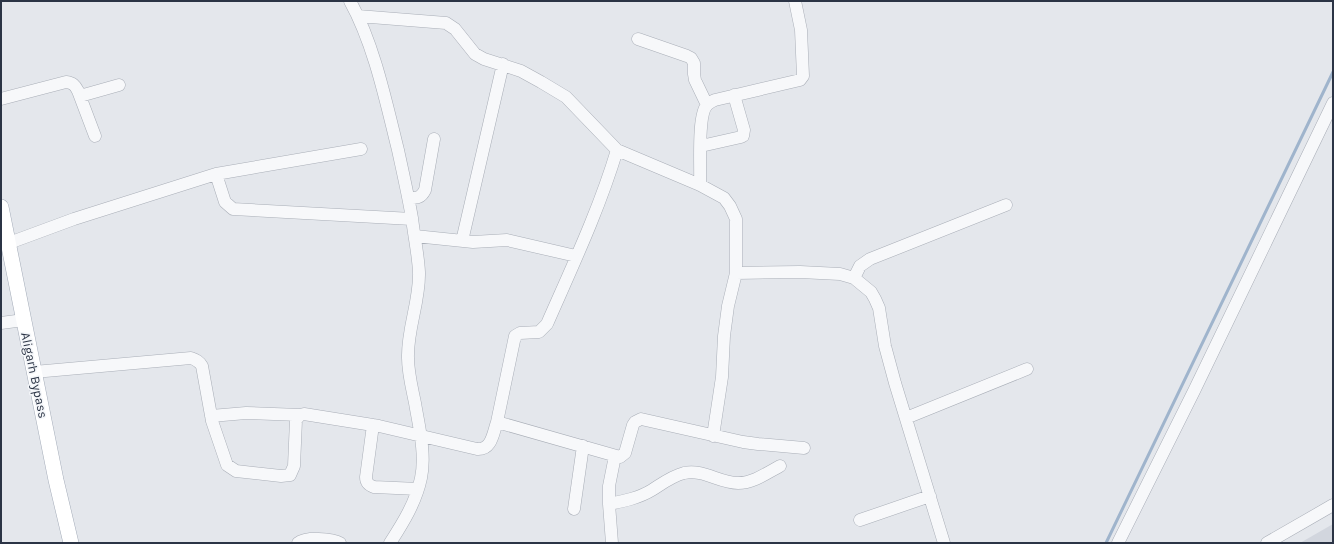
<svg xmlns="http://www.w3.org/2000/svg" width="1334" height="544" viewBox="0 0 1334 544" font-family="Karla,sans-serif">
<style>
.built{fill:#d2d6de}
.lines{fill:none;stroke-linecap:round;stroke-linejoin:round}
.stream{stroke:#9fb4cc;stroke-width:3}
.minor-casing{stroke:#a9aeb7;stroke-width:13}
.major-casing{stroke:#a3abb8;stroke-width:16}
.minor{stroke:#f7f8fa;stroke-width:12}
.major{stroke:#fff;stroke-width:15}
.labels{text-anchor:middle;stroke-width:3;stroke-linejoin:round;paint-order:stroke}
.street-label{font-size:13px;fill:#2b3445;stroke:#f4f6f9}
</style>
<rect width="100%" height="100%" fill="#e4e7ec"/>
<path class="built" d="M1333,524V543H1300Z"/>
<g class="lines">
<path class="stream" d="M1106,543L1333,72"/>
<g class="minor-casing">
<path id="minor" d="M350,1C374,44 386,102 398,150C403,173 408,195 412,218C414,236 418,253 419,272C420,301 407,329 408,358C408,373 412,388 415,403C419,427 426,454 421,478C416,502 403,523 390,543
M358,16L446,23L455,29L475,54L484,59L521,71L541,82L566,97L617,150L700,185L724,198L730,206L736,219V273L800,272L840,274L854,278L871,292L875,299L879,308L885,346L895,383L944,543
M638,39L687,56L691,58L694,63V74L695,80L707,105
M80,96L119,85
M1,99L66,82C73,83 75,85 78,91L95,136
M701,146L741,137L743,136L744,130L734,95
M216,174L225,202L233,209L412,219
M700,185C701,169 697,115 707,105C709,103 712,101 715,100L800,80L803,76L801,30L795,1
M409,198C417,198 421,198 425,190L434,139
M415,236L473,242L507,240L576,256
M462,241L503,64
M9,243L74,219L216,174L361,149
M854,278L860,266L870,259L1006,205
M1,323L24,320
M34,372L191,358C196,360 199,361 202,366L212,421L227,465L236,471L281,476L290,475L294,466L296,420L300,415L304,414L379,426L477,449C492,450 493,433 497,422L620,457L625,453L633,425L635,422L641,419L743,442L758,444L804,448
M211,416L246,413L300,415
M906,418L1027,369
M497,422L515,336L520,333L539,332L547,324C572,267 599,210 617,150
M373,425L366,477C366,482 368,485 374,487L418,489
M713,436L722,377L724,336L728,306L736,273
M609,504C624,501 639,498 652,490C663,483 672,476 684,473C704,469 719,483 738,483C753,483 767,473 780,466
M574,509L583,446
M860,520L930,496
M298,543C305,537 332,538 340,543
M612,543L609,504V486L615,456
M1118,543L1194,391L1333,103
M1267,543L1333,505"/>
</g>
<g class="major-casing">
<path id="major" d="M1,207L56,480L71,543"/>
</g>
<use href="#minor" class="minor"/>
<use href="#major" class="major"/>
</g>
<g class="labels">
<g class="street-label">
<text transform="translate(35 375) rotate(78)" y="5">Aligarh Bypass</text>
</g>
</g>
<rect width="1334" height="544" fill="none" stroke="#2b3445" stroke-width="4"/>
</svg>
